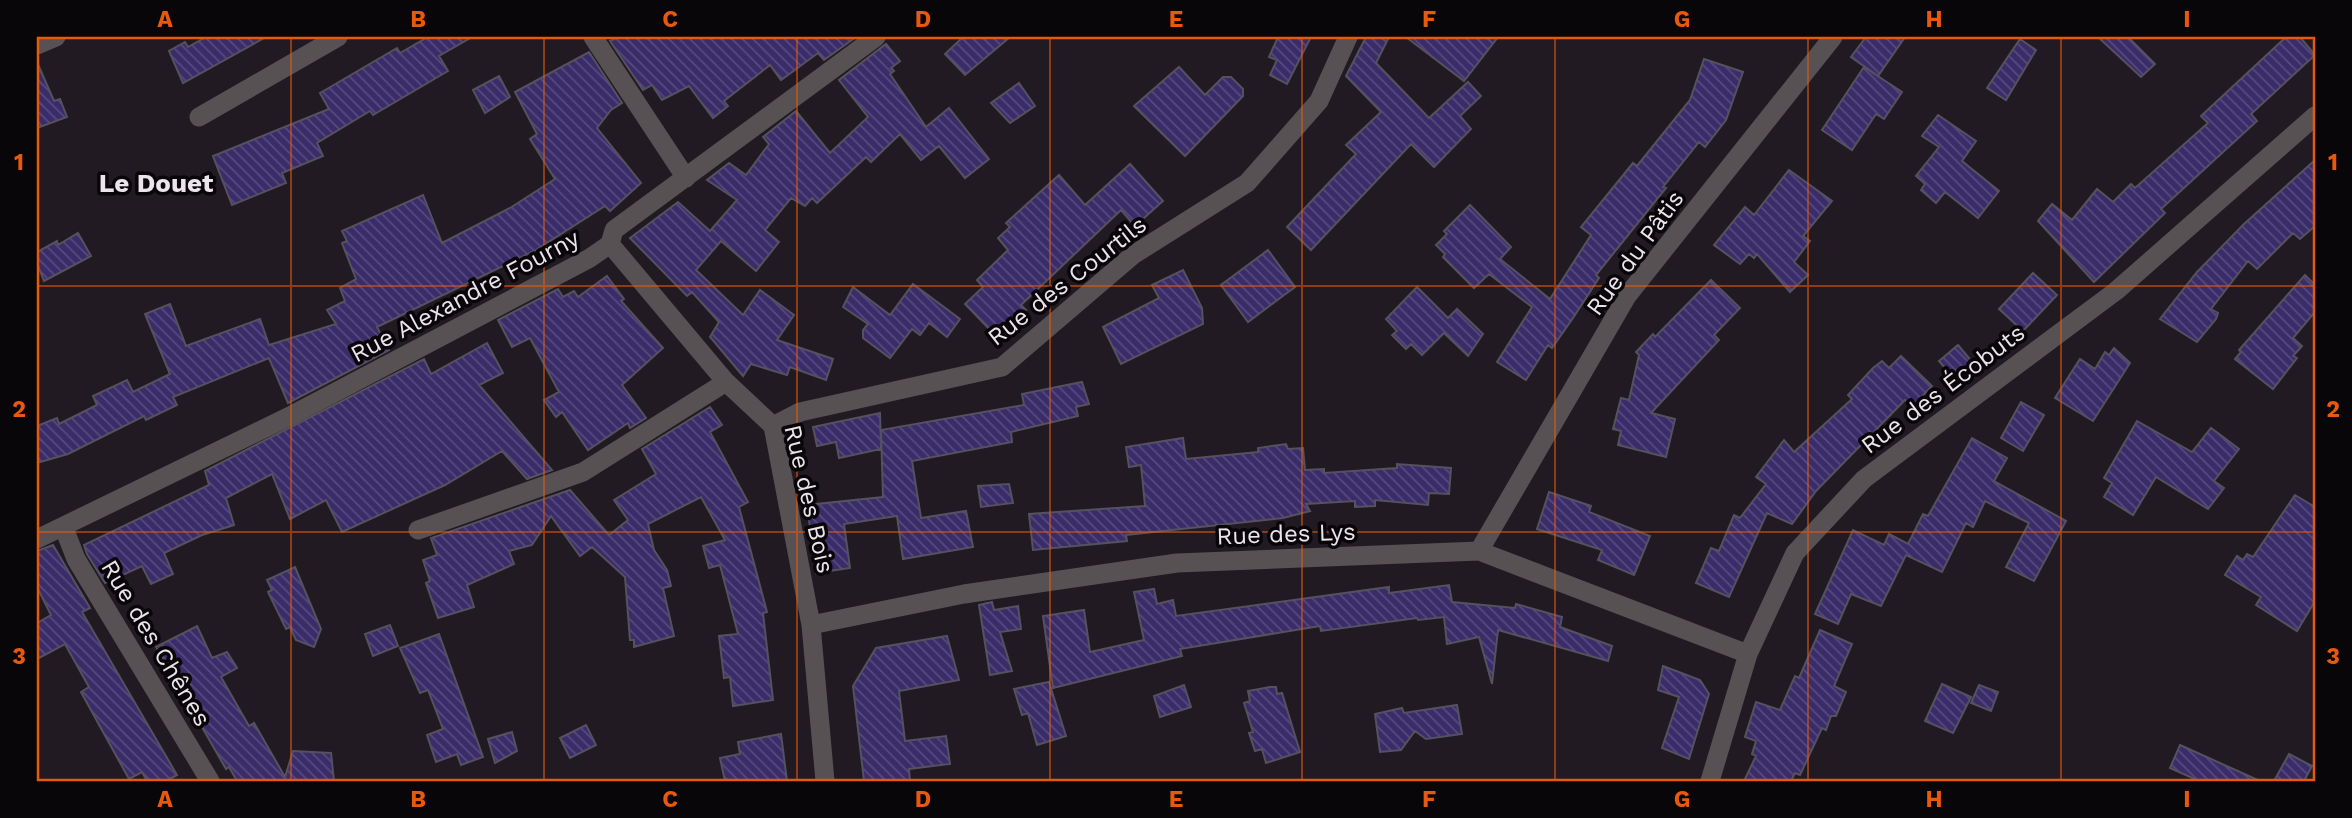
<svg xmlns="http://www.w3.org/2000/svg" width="2352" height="818" viewBox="0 0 2352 818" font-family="'Work Sans',sans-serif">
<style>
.building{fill:url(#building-back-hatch);stroke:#53525e;stroke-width:2}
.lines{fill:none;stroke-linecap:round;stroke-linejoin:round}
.minor{stroke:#585153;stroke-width:19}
.tertiary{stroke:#585153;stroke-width:19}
.grid{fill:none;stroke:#e8590c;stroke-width:2;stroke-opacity:0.55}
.labels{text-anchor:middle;stroke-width:7;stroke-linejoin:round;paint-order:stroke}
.street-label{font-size:24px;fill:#ebe5eb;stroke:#09060a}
.neighbourhood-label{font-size:26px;font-weight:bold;fill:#ebe5eb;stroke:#09060a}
.neatline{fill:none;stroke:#e8590c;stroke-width:2.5}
.grid-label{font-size:23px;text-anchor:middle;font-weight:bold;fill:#e8590c}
</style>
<defs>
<pattern id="building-back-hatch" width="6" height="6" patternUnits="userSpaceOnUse" patternTransform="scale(1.75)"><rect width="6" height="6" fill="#392c69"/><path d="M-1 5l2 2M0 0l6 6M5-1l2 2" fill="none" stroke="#564a7f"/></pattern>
</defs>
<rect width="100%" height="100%" fill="#221a23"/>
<path class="building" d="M206,37H266L183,83L169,51L185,42L188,47Z
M428,37H472L439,56L448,71L373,115L370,111L317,143L323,156L282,173L286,183L232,205L213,156L329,109L320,93L397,48L400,53Z
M618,37H856L824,60L818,53L781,80L770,65L724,101L728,106L713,118L689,86L662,100L652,85L643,90L610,41Z
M963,37H1010L965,75L945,54Z
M1278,37H1311L1287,84L1270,75L1277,60L1269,57Z
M1366,37H1389L1376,63L1429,118L1468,82L1481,96L1460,116L1471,129L1434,167L1411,144L1311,250L1287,227L1356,154L1346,145L1381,112L1346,76Z
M1406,37H1498L1464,81Z
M1866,37H1905L1878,76L1851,57Z
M2098,37H2128L2155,64L2141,77Z
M2286,37H2300L2315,55L2251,114L2257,121L2161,209L2165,213L2094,282L2038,221L2052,204L2072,220L2097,189L2113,202L2131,184L2135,188L2208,123L2201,116Z
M2020,39L2036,50L2006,100L1987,88Z
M886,44L900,61L891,68L894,71L890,74L926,127L949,108L989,159L965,178L939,146L921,160L900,134L871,162L866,157L817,203L812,198L805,206L791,198L765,230L779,242L756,271L721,241L696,270L743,315L760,290L794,315L777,340L833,359L826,380L790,367L787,375L751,364L743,376L710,337L719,322L692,292L687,296L630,238L678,202L710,231L737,200L707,180L729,163L746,175L769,144L763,137L796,111L830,153L868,117L839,80Z
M589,52L622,103L611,110L597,128L641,183L610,211L605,206L534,251L377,327L389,350L288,403L269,358L173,397L177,405L146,420L144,416L68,454L37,463V426L57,418L59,424L97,405L93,396L127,380L133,392L170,374L145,314L170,304L186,346L260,319L269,345L336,324L327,310L345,301L340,288L356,279L342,243L347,241L342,231L423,195L442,243L510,208L555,179L530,139L537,134L515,92Z
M1704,59L1743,72L1726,120L1705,147L1699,142L1663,187L1666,188L1596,275L1599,278L1573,318L1552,348L1548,345L1526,380L1497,362L1532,307L1489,274L1474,288L1443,257L1445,254L1436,245L1447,234L1444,231L1470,205L1511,247L1500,259L1550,299L1591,235L1581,227L1633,163L1637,166L1690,100Z
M37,62L54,101L60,99L67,117L37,128Z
M1179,67L1205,95L1223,77H1231L1243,89V96L1185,156L1134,106Z
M1864,67L1902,92L1884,119L1876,114L1852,150L1822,130Z
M499,76L510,97L485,113L473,90Z
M1019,83L1035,106L1010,123L991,103Z
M1938,115L1976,141L1962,161L1999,191L1978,218L1945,192L1936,203L1921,190L1925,184L1916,176L1939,147L1922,136Z
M2315,160V226L2300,239L2293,233L2257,269L2248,261L2211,309L2218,313L2216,319L2197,342L2160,319L2197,272L2244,224Z
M1130,164L1163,201L1135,226L1121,210L1021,305L1026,310L997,337L965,304L983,287L977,280L1008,250L998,238L1010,227L1006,223L1059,175L1085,205Z
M1789,170L1832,201L1803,236L1810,241L1794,262L1808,275L1790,292L1757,254L1754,258L1749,254L1740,264L1714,245L1745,207L1754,215Z
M78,233L91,256L44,281L37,263V252L57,241L58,245Z
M1268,250L1295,287L1248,322L1221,285Z
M1183,270L1202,308L1203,324L1121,364L1103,327L1159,298L1152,285Z
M2033,273L2057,295L2023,331L1999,309Z
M2305,275L2315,285V312L2293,338L2302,346L2293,356L2297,358L2273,389L2235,359L2241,352L2239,350Z
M607,276L624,299L621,301L663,348L622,385L646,418L630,428L628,423L588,450L562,412L556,417L544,400L559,392L530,338L512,347L498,320L558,289L563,297L574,291L578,297Z
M1711,280L1740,308L1714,335L1719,340L1651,413L1675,419L1666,457L1618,445L1621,431L1613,429L1621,398L1629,400L1639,355L1636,352L1653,334L1655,337Z
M913,284L960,319L947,337L929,323L920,335L912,329L890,358L863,338V330L868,324L843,307L853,287L890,315Z
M1417,287L1448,318L1457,309L1483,334L1468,356L1444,333L1422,355L1411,344L1406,349L1392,335L1397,331L1386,319Z
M487,343L503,373L479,385L552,470L527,479L502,451L445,485L342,532L326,500L290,519L272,474L226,498L234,525L202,535L164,553L173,574L151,584L142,566L105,583L87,554L84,545L209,485L205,471L424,359L431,374Z
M1958,345L1973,363L1955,379L1939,361Z
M2114,348L2130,363L2093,421L2055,398L2080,359L2095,369L2105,352L2109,355Z
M1901,356L1932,386L1912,407L1905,400L1816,491L1792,524L1767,513L1729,597L1696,583L1711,548L1719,551L1734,515L1740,518L1766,484L1756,477L1784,440L1794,452L1852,399L1848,395L1873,368L1882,361L1889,368Z
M1082,382L1089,404L1076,407L1078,416L1011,432L1012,442L912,461L921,518L966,511L973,547L903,559L897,516L844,524L850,568L816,573L807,505L883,497L881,430L1024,405L1022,394Z
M2021,402L2044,415L2023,451L2001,438Z
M710,407L722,425L710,432L748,502L739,507L767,612L763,613L773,700L733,706L730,677L724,678L719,636L738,634L720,565L709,568L703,546L725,540L701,497L648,524L654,550L667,570L671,586L663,588L674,636L634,647V640H630L625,577L592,547L580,556L551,516L532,545L509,551L514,564L467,585L474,607L438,618L426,583L430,581L423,560L437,555L431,538L570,490L609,535L628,520L614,500L656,474L642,449Z
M880,413L881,449L839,458L836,442L817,446L813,427Z
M2137,421L2192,452L2211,428L2239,449L2214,481L2224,488L2208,509L2156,477L2133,515L2104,497L2112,483L2104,478Z
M1183,438L1186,459L1258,452V448L1286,444L1288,449L1303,448L1305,470L1324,469V473L1397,468V464L1451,468L1449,494L1429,493L1428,505L1375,500V506L1355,507V501L1306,504L1310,511L1283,518L1126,535L1127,541L1033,550L1029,514L1145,506L1141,465L1129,467L1126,447Z
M1972,438L2007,458L1994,481L2066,521L2034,581L2006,567L2029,523L1985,501L1973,527L1966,523L1942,572L1906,555L1881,606L1851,594L1838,624L1815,614L1853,530L1884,545L1889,534L1908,544L1923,514L1928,516Z
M1009,484L1013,503L981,507L978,486Z
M1549,492L1591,506L1589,512L1650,536L1634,575L1598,560L1602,550L1537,529Z
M2295,495L2315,507V601L2297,631L2256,605L2261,597L2225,575L2237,556L2243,560L2247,554L2253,557Z
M53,545L90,608L82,612L177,775L166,781H147L142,772L129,779L81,692L89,687L65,644L37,659V623L51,615L37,587V551Z
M295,567L321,629L314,647L296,640L290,627L286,629L268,592L272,590L267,580Z
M1449,585L1452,602L1515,608L1516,604L1562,617L1560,627L1612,646L1608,661L1498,630L1492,684L1479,637L1447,644L1444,617L1418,620L1417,618L1321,631L1320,626L1180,649L1182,656L1053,688L1043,616L1084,610L1090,652L1144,640L1134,592L1154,589L1157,604L1173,600L1176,616L1389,587V593Z
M992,602L994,610L1018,606L1021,629L1000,632L1012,671L990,675L979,605Z
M390,625L398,646L373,656L365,634Z
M197,626L212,658L227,652L237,668L221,677L249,726L254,723L285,777L293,751L331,753L334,781H237L229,767L226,769L156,647Z
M1820,630L1852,644L1834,686L1846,692L1836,716H1831L1826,730L1822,728L1800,775L1795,773L1791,781H1744L1756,756L1752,754L1756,741L1745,737L1756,702L1780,710L1795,676L1799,678Z
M439,634L483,757L461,765L457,754L436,762L427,735L443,729L428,690L420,693L400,648Z
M947,636L959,680L899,691L905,741L946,736L950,764L909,769L910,781H864L853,686L876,648Z
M1663,666L1700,680L1709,694L1689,759L1662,748L1679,697L1658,690Z
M1049,682L1066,736L1037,745L1028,713L1022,715L1014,689Z
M1942,684L1971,697L1953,733L1925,721Z
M1184,685L1191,707L1160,717L1154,696Z
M1979,685L1998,692L1991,711L1971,703Z
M1270,687H1276L1277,694L1282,693L1300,752L1266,763L1262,749L1255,751L1249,733L1253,732L1244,703L1250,701L1248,691Z
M1457,705L1462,734L1426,739L1415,731L1401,750L1380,752L1375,714L1402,708L1404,713Z
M586,725L596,745L570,758L560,738Z
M512,732L517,751L495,763L488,739Z
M781,734L787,781H725L720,758L740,754L738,742Z
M2180,745L2260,781H2199L2170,768Z
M2289,754L2312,766L2304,781H2274Z"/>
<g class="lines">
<path class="minor" d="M37,45L56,37
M199,117L338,37
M610,244L726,382L773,426L811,625L825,781
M773,426L800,412L1002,367L1133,255L1247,183L1319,101L1348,37
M64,528L76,559L210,781
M418,530L583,472L726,382
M1479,551L1627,296L1833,37
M811,625L964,594L1177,563L1479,551L1748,654
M1710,781L1748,654L1795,553L1864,479L2116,291L2315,116"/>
<path class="tertiary" d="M593,37L686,178
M37,539L292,415L590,258L610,244L614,230L876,37"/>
</g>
<path class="grid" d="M291,37V781M544,37V781M797,37V781M1050,37V781M1302,37V781M1555,37V781M1808,37V781M2061,37V781M37,286H2315M37,532H2315"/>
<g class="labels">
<g class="street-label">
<text transform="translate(1635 253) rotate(-54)" y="8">Rue du Pâtis</text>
<text transform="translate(1067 281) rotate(-38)" y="8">Rue des Courtils</text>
<text transform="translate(465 296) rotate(-28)" y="8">Rue Alexandre Fourny</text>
<text transform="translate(1943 389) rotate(-37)" y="8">Rue des Écobuts</text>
<text transform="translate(809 499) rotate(77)" y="8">Rue des Bois</text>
<text transform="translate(1286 534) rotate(-2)" y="8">Rue des Lys</text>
<text transform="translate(156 643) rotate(59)" y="8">Rue des Chênes</text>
</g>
<g class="neighbourhood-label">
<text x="156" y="192">Le Douet</text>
</g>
</g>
<rect width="2352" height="818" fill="none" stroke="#09060a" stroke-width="77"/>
<rect x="38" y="38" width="2276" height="742" class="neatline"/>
<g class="grid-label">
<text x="165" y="27">A</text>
<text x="418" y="27">B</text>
<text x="670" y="27">C</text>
<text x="923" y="27">D</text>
<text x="1176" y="27">E</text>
<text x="1429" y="27">F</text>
<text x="1682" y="27">G</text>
<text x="1934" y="27">H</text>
<text x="2187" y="27">I</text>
<text x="19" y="170">1</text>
<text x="2333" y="170">1</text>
<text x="19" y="417">2</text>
<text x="2333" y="417">2</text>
<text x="19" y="664">3</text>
<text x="2333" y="664">3</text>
<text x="165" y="807">A</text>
<text x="418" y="807">B</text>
<text x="670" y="807">C</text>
<text x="923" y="807">D</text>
<text x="1176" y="807">E</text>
<text x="1429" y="807">F</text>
<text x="1682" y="807">G</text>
<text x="1934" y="807">H</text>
<text x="2187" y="807">I</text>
</g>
</svg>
